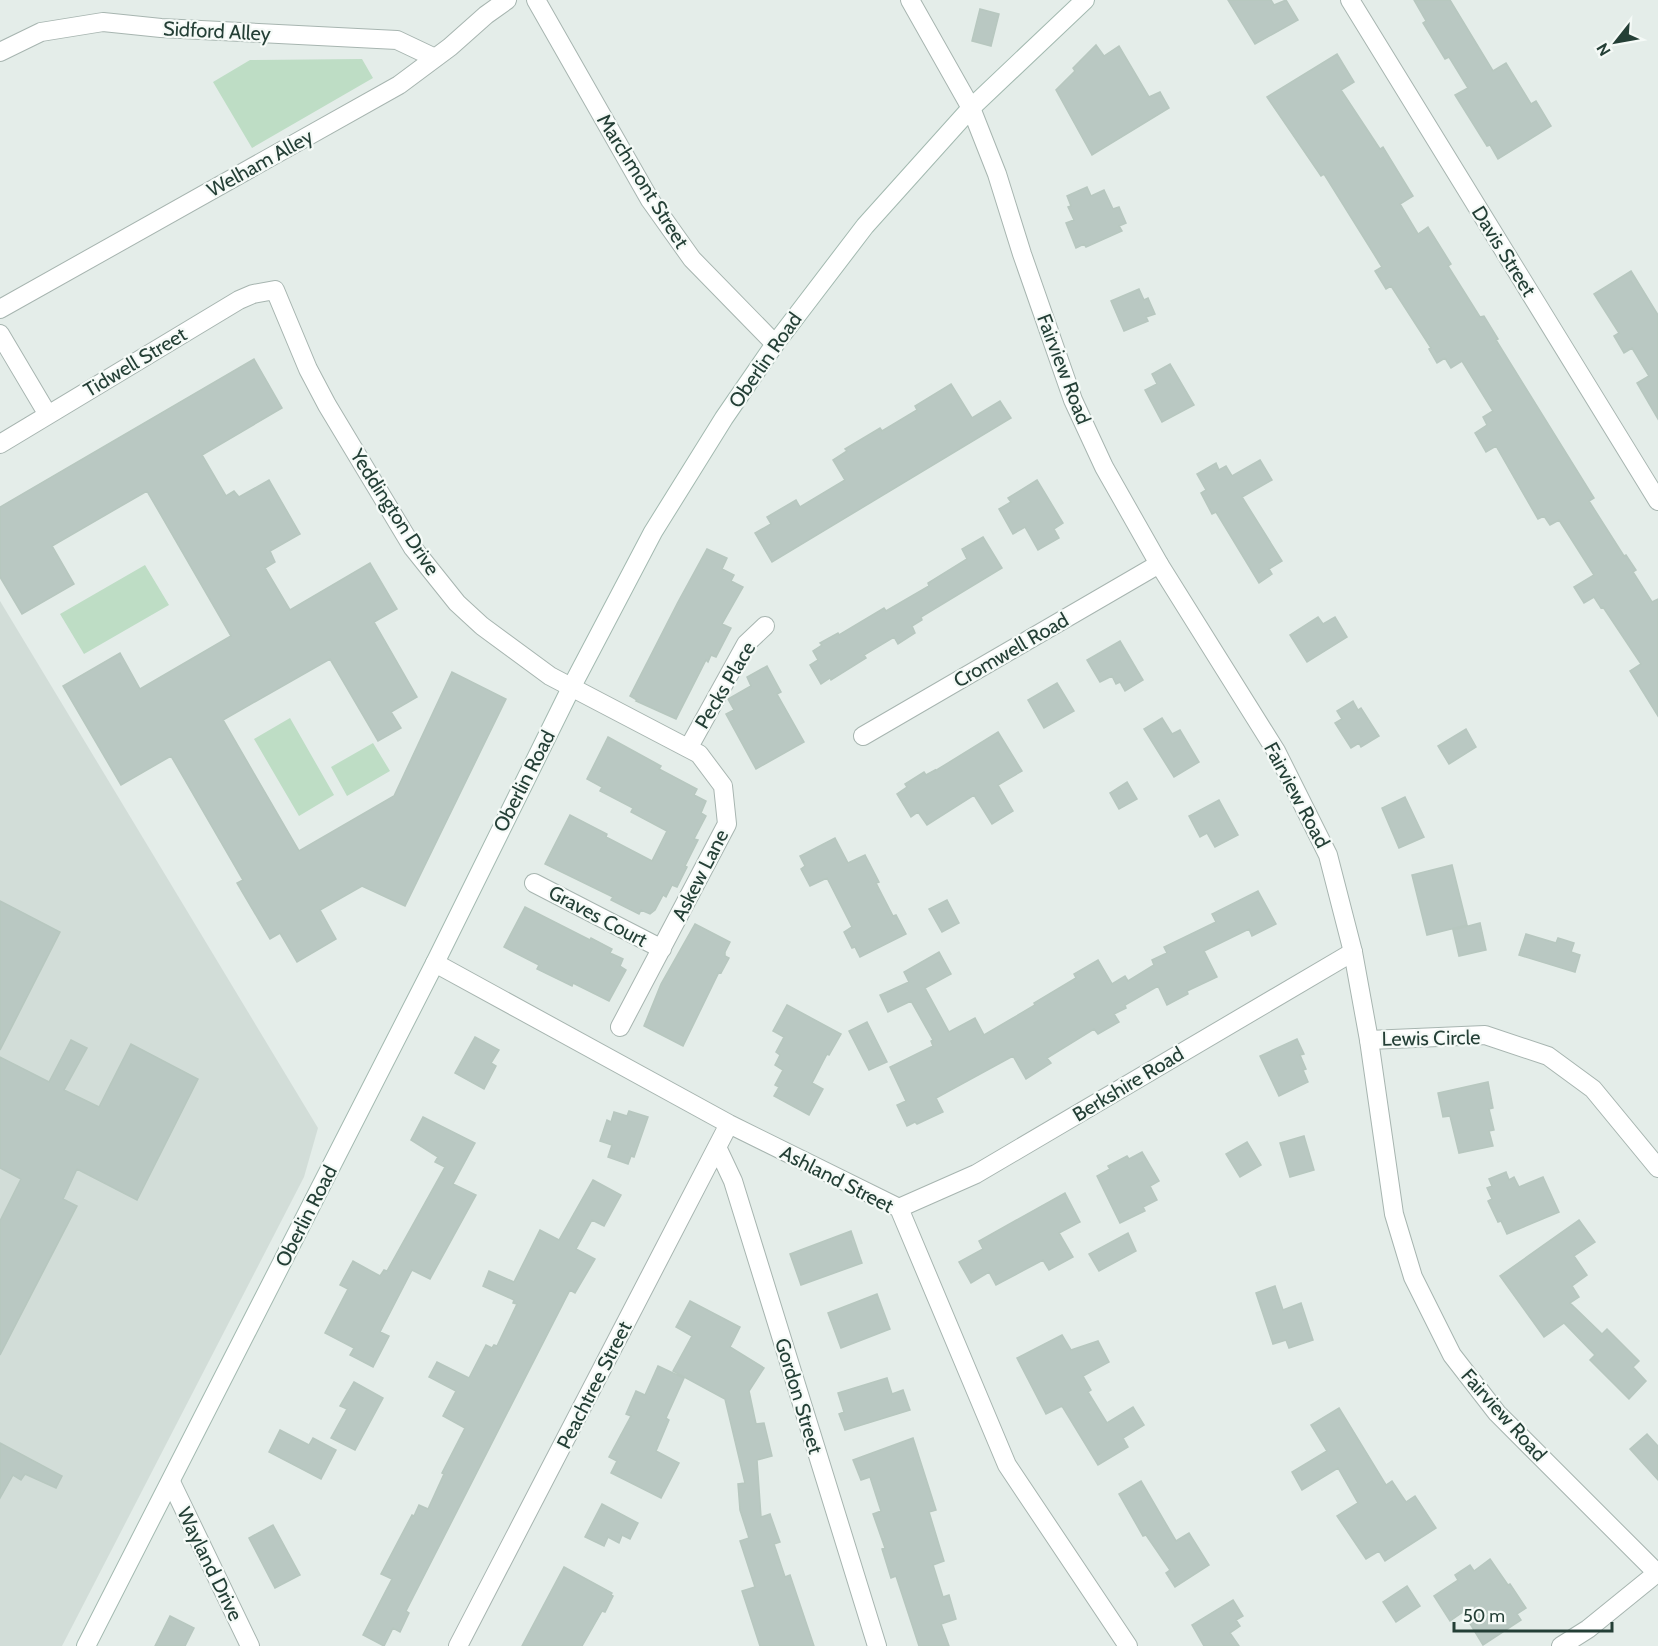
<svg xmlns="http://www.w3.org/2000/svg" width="1658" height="1646" viewBox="0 0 1658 1646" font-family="Cabin,sans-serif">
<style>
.built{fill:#d2ddd8}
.green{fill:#beddc5}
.building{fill:#b9c8c2;stroke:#b7c7bf;stroke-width:1.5}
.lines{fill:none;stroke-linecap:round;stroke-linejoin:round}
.minor-casing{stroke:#a7b5b0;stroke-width:20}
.tertiary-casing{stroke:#a7b5b0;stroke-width:20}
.secondary-casing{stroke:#a3b9b0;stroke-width:20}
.minor{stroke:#fff;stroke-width:18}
.tertiary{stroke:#fff;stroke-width:18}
.secondary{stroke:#fff;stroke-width:18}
.labels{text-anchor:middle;stroke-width:4.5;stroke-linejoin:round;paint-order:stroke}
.street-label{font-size:20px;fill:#243f36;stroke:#f5faf7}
</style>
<rect width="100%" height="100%" fill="#e4ede9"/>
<path class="built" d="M0,601L318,1128L304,1177L62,1646H0Z"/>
<path class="green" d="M362,59L373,78L252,148L213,82L250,60Z
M145,565L169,605L84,654L60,614Z
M290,718L334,795L299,816L254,739Z
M373,743L390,771L347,796L331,767Z"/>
<path class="building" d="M1228,0H1271L1274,5L1286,0L1298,20L1255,44Z
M1414,0H1450L1493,71L1506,63L1531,104L1536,101L1551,126L1498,159L1490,145L1487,146L1455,95L1468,88L1449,57L1445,59L1423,23L1426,21Z
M980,9L999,14L991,46L972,41Z
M1096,45L1104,56L1119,46L1149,97L1160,92L1169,108L1092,155L1056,90L1075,71L1073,68Z
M1337,54L1354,82L1341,90L1380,149L1383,147L1413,196L1400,204L1418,234L1428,227L1451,264L1448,266L1480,317L1484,316L1498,339L1496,340L1594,498L1589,501L1624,556L1626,555L1636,570L1633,572L1652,602L1658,599V716L1630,671L1641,664L1603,607L1601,608L1594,597L1584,603L1574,587L1594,575L1559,520L1550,525L1544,516L1538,519L1496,446L1486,452L1475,433L1487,425L1483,417L1493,411L1462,361L1451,368L1445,358L1437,363L1429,349L1431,348L1391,286L1386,289L1375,271L1382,267L1324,174L1321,176L1267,97Z
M1087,187L1091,196L1104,190L1113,209L1119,207L1126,223L1119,226L1122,231L1086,247L1084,244L1076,248L1066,223L1074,220L1068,207L1071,206L1067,196Z
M1631,271L1658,315V419L1637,383L1649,376L1632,348L1624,353L1614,336L1619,333L1594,294Z
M1139,289L1144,300L1148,298L1155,314L1146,317L1148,321L1124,331L1111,301Z
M254,359L282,408L202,455L226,496L234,491L239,497L269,480L300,534L270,551L275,562L265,568L290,610L370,563L397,609L374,622L417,697L391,712L401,728L378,741L330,659L223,720L299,851L394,796L452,672L506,699L405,906L362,886L320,910L336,939L297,962L280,933L270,939L237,883L243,880L171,756L121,785L63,686L120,653L140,689L231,636L147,491L52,546L74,584L22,614L0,577V507Z
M1170,364L1194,405L1162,422L1145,390L1157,384L1152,374Z
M951,384L972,418L1000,401L1011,418L772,562L755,533L771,524L767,517L796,500L800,507L845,480L833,460L847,451L845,449L880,428L882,431L917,410L915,406Z
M1260,460L1272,480L1242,497L1282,561L1269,569L1272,574L1259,583L1216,512L1212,514L1201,493L1206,490L1197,474L1216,463L1219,470L1226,466L1232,476Z
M1037,480L1063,523L1054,529L1059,538L1038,550L1025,527L1013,534L999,509L1011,502L1008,498Z
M983,537L1002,568L921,617L922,620L912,626L915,633L898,644L894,637L864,655L866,658L831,680L830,678L821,684L810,665L818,660L813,651L822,645L820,643L838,633L839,635L884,608L886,611L929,586L928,583L967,559L962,549Z
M707,549L727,558L722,569L734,575L731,581L743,587L722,624L731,628L716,657L711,655L708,662L706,660L676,719L636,701L637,700L630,696L678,602Z
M1318,617L1323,624L1335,617L1347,637L1307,662L1290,635Z
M1120,641L1143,680L1125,691L1120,682L1116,684L1112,676L1100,682L1087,660Z
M767,666L781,692L777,694L804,742L756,769L726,714L734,710L728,699L751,686L747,677Z
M1057,683L1074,711L1044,728L1028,700Z
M1353,701L1358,710L1361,708L1379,736L1361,747L1359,743L1351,748L1335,723L1342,719L1337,711Z
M1162,718L1172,734L1180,730L1199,762L1174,777L1144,729Z
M1466,729L1476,747L1449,764L1438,746Z
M998,732L1022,771L998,785L1013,811L992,824L974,795L927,825L918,812L911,817L897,794L907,787L905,784L924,772L926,775L935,770V771Z
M608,737L661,766L659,769L697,789L694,795L706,801L701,813L706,816L694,839L698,840L685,866L687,867L677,887L672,885L666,897L663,895L655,910L650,914L641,910L639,914L611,900L613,897L545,864L570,815L607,834L606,837L652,861L667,831L631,812L633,808L600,791L602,787L587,779Z
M1127,782L1137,799L1119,809L1110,793Z
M1405,797L1424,837L1399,848L1382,808Z
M1219,800L1238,835L1215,847L1207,833L1200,837L1189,816Z
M835,838L848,863L865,855L879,882L876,883L893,916L896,915L906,934L860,957L855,947L852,948L844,932L852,927L827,878L810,886L801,869L805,866L800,856Z
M1452,865L1467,925L1427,935L1412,875Z
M1258,891L1276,924L1252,936L1249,929L1204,951L1217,977L1187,991L1188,994L1167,1005L1158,986L1125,1005L1126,1008L1114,1014L1119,1022L1098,1034L1094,1029L1047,1058L1051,1063L1026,1079L1013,1056L936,1098L943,1112L917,1124L915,1122L907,1126L897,1105L906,1101L890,1067L933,1046L931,1041L933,1040L911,1001L888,1012L880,995L909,982L904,972L939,952L951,974L925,988L949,1032L975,1018L984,1035L1035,1005L1034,1003L1076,978L1074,974L1098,960L1112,984L1125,976L1128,981L1154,965L1152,960L1167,953L1164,947L1216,922L1212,914Z
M947,900L959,923L942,932L929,909Z
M0,901L60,932L0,1050Z
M525,907L590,940L591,938L612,949L610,953L623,959L620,966L626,970L609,1001L573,983L572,986L537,969L539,965L504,947Z
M1480,923L1486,950L1459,956L1453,930Z
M695,924L730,942L725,952V956L729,958L721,973L719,972L683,1046L644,1026L661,984Z
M1526,934L1556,943L1558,938L1574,943L1571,952L1580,955L1575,972L1519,955Z
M787,1005L841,1034L829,1055L827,1054L812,1083L823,1089L809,1115L774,1096L779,1087L775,1085L783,1070L775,1065L780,1055L776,1052L784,1037L773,1031Z
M867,1022L887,1062L869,1070L849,1031Z
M475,1037L499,1050L491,1063L496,1066L484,1089L455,1073Z
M1297,1039L1304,1054L1300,1055L1306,1069L1303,1070L1308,1082L1279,1096L1260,1056Z
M71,1040L87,1048L64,1090L99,1107L131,1044L198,1079L137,1200L77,1169L63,1199L77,1206L0,1355V1221L21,1179L0,1168V1057L49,1082Z
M1488,1082L1493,1108L1489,1109L1494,1130L1489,1131L1493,1146L1459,1153L1450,1116L1443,1117L1438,1093Z
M629,1111L648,1117L634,1157L631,1156L628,1164L608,1157L612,1145L600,1141L607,1120L611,1122L614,1112L627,1116Z
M423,1117L475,1143L453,1184L476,1195L430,1279L412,1270L380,1332L389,1336L373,1367L350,1355L354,1348L325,1333L348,1289L340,1285L353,1261L380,1276L384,1270L387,1271L445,1167L435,1162L438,1157L411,1140Z
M1304,1136L1314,1170L1290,1177L1280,1143Z
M1247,1142L1261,1165L1240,1177L1226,1154Z
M1142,1152L1159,1181L1150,1186L1157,1200L1143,1207L1145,1211L1120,1223L1097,1176L1110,1169L1108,1166L1127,1156L1129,1159Z
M1506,1172L1509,1180L1514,1177L1519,1187L1543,1177L1559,1212L1507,1234L1501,1221L1498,1222L1488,1201L1492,1199L1487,1188L1492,1186L1489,1179Z
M593,1180L621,1195L604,1226L592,1220L576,1249L595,1259L575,1293L570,1290L406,1611L409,1613L400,1632L393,1628L384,1646L363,1635L392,1579L381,1574L412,1515L414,1516L419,1505L428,1509L444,1474L442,1473L465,1428L443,1416L456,1391L429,1377L437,1362L469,1378L486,1345L492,1348L494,1345L497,1346L517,1304L513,1303L514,1300L483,1286L489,1271L514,1282L540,1230L559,1240Z
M1065,1193L1080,1222L1059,1233L1073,1257L1049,1270L1043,1260L996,1285L989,1272L971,1283L959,1262L983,1249L979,1241Z
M1579,1220L1595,1242L1574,1256L1587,1275L1572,1286L1579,1297L1570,1303L1602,1334L1607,1329L1639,1361L1633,1367L1646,1381L1629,1399L1590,1360L1595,1355L1564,1323L1544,1337L1500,1276Z
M851,1231L862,1263L801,1285L790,1254Z
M1128,1233L1136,1251L1099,1271L1089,1254Z
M1275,1286L1283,1310L1301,1303L1313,1340L1289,1348L1286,1340L1273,1344L1256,1293Z
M877,1294L890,1329L841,1348L828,1313Z
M690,1301L740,1327L730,1347L764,1368L749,1391L756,1424L764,1423L772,1456L757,1460L761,1517L770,1514L780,1542L774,1544L785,1577L790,1575L814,1646H760L742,1591L755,1587L740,1541L749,1538L740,1510L738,1484L745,1483L725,1399L673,1371L692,1336L676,1327Z
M1062,1335L1071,1350L1098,1341L1109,1362L1083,1376L1091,1390L1088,1392L1107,1423L1133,1407L1144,1425L1123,1438L1128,1447L1098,1465L1062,1406L1046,1414L1017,1358Z
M658,1366L684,1378L666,1418L669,1420L656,1451L679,1463L661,1498L611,1473L617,1461L609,1457L631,1416L626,1414L636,1391L645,1395Z
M887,1378L892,1394L903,1390L910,1410L845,1430L839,1414L844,1412L838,1393Z
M354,1382L383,1398L355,1450L331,1438L347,1409L340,1406Z
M1339,1408L1386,1485L1392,1481L1406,1502L1415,1496L1436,1528L1385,1561L1379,1551L1366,1559L1337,1516L1358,1503L1338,1468L1302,1490L1292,1472L1327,1451L1311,1425Z
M280,1430L309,1445L313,1438L336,1450L321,1479L269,1452Z
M1647,1434L1658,1446V1480L1630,1449Z
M913,1438L936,1510L929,1512L944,1561L933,1565L943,1597L949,1595L956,1619L941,1624L949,1646H919L896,1576L891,1578L882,1549L885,1548L873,1514L881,1511L870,1477L861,1480L853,1460Z
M0,1443L62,1476L56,1488L25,1474L21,1480L13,1475L0,1498Z
M1141,1481L1176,1541L1189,1533L1209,1565L1175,1587L1166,1573L1170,1570L1146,1535L1143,1536L1119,1494Z
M602,1504L638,1523L630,1539L622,1535L619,1543L608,1537L604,1546L585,1537Z
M273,1525L300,1575L275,1588L249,1538Z
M1490,1559L1508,1585L1510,1584L1526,1608L1517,1614L1521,1620L1483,1645L1463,1612L1450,1621L1434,1596L1458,1580L1455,1575L1470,1565L1474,1571Z
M564,1567L612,1593L611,1595L613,1596L605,1612L602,1611L582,1646H522Z
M1407,1586L1420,1606L1396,1622L1383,1602Z
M1233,1600L1243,1616L1236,1620L1240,1626L1230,1633L1239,1646H1204L1192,1625Z
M170,1616L194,1628L185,1646H155Z"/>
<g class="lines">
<g class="minor-casing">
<path id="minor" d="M536,0L650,200L692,259L775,344
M1350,0L1658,501
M0,52L41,32L103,22L161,28L397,40L435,58
M0,309L399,85L450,47L486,15L507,0
M0,334L48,415
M0,444L239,300L253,294L275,290L308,369L327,405L413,548L457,603L482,626L550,676L699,754L723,786L727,824L620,1027
M863,736L1159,564
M689,747L746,644L765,626
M534,883L662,949
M435,963L729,1124L899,1208L1007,1465L1128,1646
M1369,1040L1485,1035L1548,1056L1593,1089L1658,1168
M717,1147L733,1181L877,1646
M899,1208L976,1174L1353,952
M171,1482L250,1646
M458,1646L729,1124
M1561,1646L1588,1629L1657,1573"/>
</g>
<g class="tertiary-casing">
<path id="tertiary" d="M910,0L971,108L997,174L1022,254L1073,400L1104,467L1159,564L1276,751L1328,855L1353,952L1369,1040L1394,1214L1413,1277L1452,1355L1497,1413L1658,1574"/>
</g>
<g class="secondary-casing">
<path id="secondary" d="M86,1646L435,963L571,688L653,532L724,418L775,344L865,226L971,108L1085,0"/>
</g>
<use href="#minor" class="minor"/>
<use href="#tertiary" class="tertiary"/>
<use href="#secondary" class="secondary"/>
</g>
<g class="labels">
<g class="street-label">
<text transform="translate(217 31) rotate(3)" y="7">Sidford Alley</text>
<text transform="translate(260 163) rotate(-29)" y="7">Welham Alley</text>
<text transform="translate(643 181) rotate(58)" y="7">Marchmont Street</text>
<text transform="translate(1504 251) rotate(58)" y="7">Davis Street</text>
<text transform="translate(765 360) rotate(-55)" y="7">Oberlin Road</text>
<text transform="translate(135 362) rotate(-31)" y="7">Tidwell Street</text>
<text transform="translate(1064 369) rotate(69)" y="7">Fairview Road</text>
<text transform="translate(395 512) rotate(57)" y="7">Yeddington Drive</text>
<text transform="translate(1011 650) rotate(-30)" y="7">Cromwell Road</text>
<text transform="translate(725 685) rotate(-59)" y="7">Pecks Place</text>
<text transform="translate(524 781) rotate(-63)" y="7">Oberlin Road</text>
<text transform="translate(1297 795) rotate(62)" y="7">Fairview Road</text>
<text transform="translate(700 875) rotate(-63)" y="7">Askew Lane</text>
<text transform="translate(598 916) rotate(28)" y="7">Graves Court</text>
<text transform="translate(1431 1038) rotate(-1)" y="7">Lewis Circle</text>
<text transform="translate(1128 1084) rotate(-31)" y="7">Berkshire Road</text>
<text transform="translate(837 1179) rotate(27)" y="7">Ashland Street</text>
<text transform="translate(306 1216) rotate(-63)" y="7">Oberlin Road</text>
<text transform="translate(594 1385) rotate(-63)" y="7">Peachtree Street</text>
<text transform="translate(799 1396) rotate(73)" y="7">Gordon Street</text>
<text transform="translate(1504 1415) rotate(48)" y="7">Fairview Road</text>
<text transform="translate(210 1564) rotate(64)" y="7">Wayland Drive</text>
</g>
</g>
<g transform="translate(1616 42) rotate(239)" stroke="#f5faf7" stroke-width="4.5" paint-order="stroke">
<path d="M0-4.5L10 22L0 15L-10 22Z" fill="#243f36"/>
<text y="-9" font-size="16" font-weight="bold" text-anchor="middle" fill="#243f36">N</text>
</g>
<path d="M1454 1622v9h158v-9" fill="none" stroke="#243f36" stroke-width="3"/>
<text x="1463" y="1622" font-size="18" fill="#243f36" stroke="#f5faf7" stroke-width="4.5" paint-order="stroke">50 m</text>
</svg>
